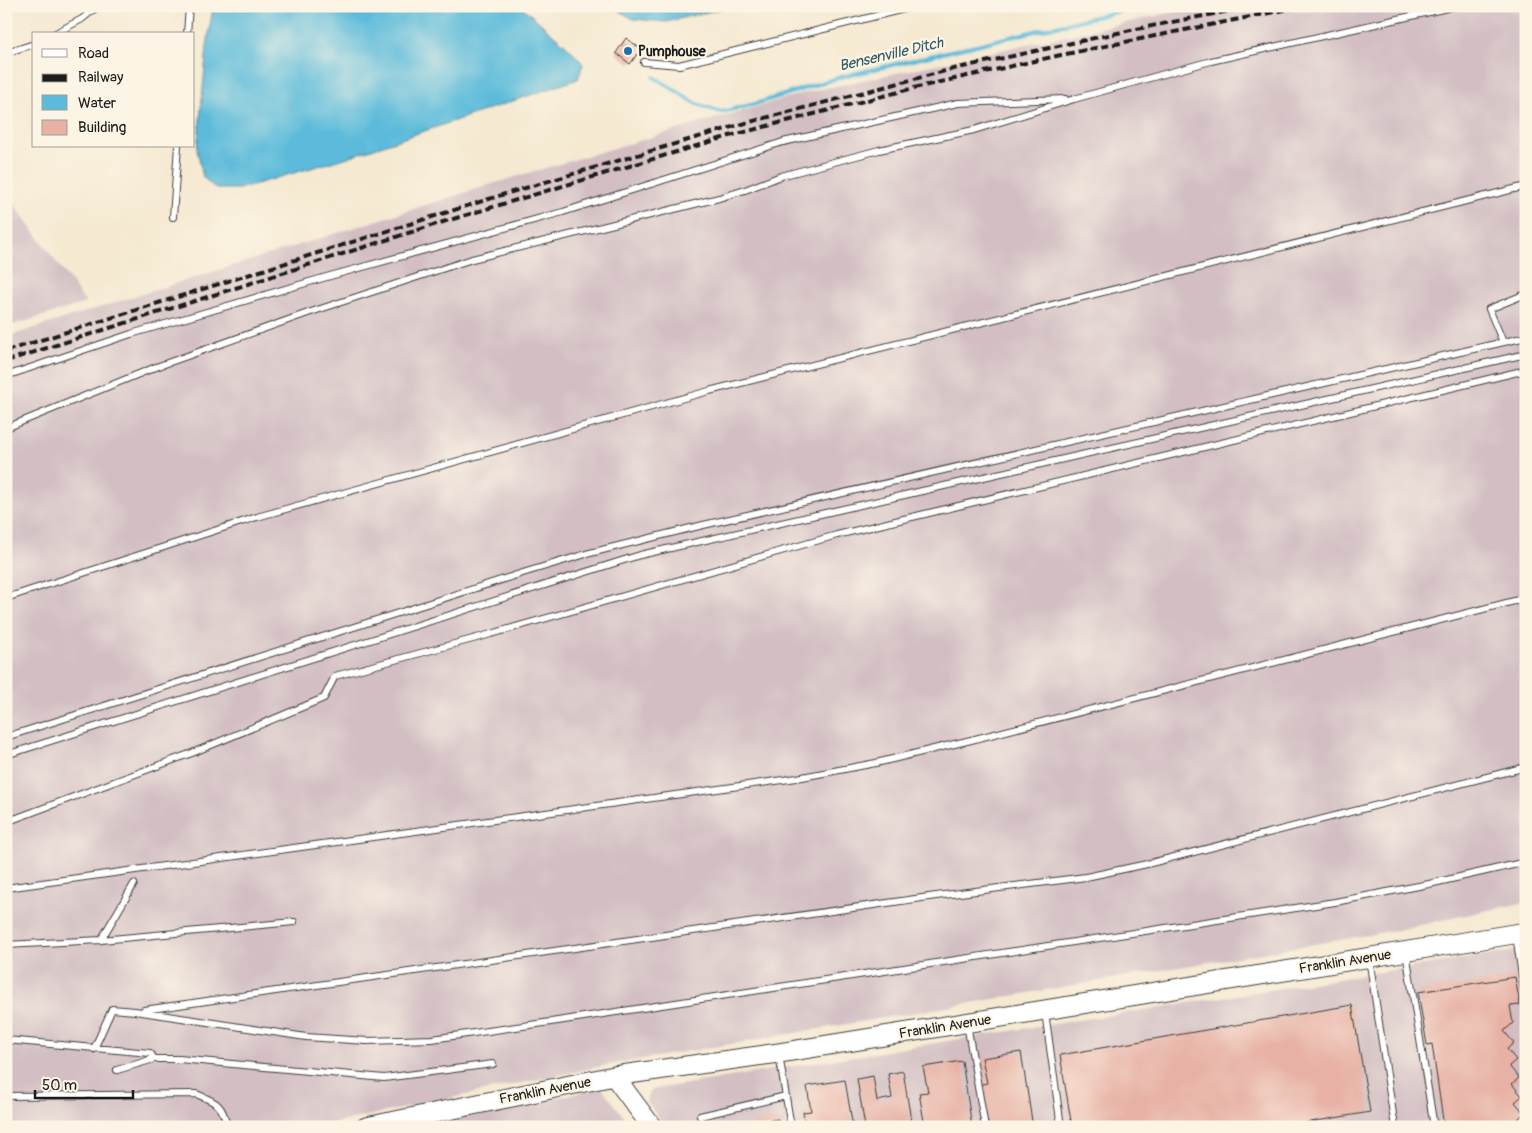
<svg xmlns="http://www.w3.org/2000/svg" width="1532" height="1133" viewBox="0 0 1532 1133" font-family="Pangolin,sans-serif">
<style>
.industrial{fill:#d2bec3}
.water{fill:#5cbbda;stroke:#3c6c7b}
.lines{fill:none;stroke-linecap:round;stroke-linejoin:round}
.stream{stroke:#5cbbda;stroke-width:4}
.building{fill:#e7b1a5}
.lane-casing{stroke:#3d3b37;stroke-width:8}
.secondary-casing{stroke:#3d3b37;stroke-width:21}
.lane{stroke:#fff;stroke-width:6}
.secondary{stroke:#fff;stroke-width:19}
.rail{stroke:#1c1c1c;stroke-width:4;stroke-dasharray:8 4;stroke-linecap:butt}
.poi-dot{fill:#1f6fb2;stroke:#fcf5e5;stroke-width:2}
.labels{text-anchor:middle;stroke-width:4.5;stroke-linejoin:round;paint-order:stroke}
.poi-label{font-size:14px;font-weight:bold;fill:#1c1c1c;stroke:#fcf5e5;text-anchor:start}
.street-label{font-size:14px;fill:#1c1c1c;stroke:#fcf5e5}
.water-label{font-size:15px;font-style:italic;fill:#365c68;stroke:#fcf5e5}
</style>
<rect width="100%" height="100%" fill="#fcf5e5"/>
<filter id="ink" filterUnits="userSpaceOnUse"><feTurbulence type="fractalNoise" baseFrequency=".02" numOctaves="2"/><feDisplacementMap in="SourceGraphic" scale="10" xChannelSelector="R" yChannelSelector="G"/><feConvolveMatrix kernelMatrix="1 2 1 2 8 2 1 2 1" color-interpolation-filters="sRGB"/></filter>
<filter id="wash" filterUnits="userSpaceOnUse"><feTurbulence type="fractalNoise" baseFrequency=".0096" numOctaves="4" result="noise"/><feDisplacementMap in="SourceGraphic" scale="20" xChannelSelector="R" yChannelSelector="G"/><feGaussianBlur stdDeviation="1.12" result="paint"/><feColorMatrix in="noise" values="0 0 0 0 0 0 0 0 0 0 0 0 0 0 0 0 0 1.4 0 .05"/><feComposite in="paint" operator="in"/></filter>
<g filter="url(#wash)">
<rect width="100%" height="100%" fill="#f5e9d1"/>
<path class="industrial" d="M1202,6H1526V902L1397,930L602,1066L315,1127H6V337L518,176L800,94Z
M6,193L63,271L86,303L6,327Z
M1526,949V1127H665L647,1102L650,1090L935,1043Z
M602,1088L632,1127H421Z"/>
<path class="water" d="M213,6H521L570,49L583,64L578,79L342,159L239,189H216L203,177L197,150L207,46Z
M611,6H733L666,22L633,19Z"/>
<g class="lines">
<path class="stream" d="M654,77L697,104L721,112L755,104L837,78L1141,6"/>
</g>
<g id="blocks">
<path class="building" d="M626,38L641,49L630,64L616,53Z
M1515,977L1520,1005L1510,1006L1513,1023L1504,1031L1514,1043L1507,1049L1516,1060L1509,1066L1519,1078L1512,1084L1522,1096L1515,1102L1524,1113L1518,1119L1525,1127H1444L1432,1044L1427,1045L1418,992Z
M1352,1005L1370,1112L1281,1127H1072L1060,1055Z
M1021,1052L1033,1127H986L978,1085L987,1083L982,1058Z
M962,1061L972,1127H925L919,1093L928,1092L923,1067Z
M903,1071L912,1127H865L857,1079L873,1076L877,1101L892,1098L888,1074Z
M845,1080L853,1127H805L803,1112L811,1111L807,1086Z
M778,1119L779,1127H753L752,1123Z"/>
</g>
</g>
<g filter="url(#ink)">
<use href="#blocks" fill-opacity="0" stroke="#3d3b37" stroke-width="1"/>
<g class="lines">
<g class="lane-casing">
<path id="lane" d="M54,34L82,19L98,6
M187,34L189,6
M6,53L34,44
M644,62L679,65L916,6
M173,217L178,146
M1503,342L1489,309L1526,294
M6,376L131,334L330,276L563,212L783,142L958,103L1065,99
M6,428L156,367L308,313L472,259L719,198L745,190L781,176L879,150L974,130L1074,99L1211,61L1456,6
M6,598L257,517L709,391L1526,186
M6,737L395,614L526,572L586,554L699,526L1526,337
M6,755L640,555L1526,354
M6,822L192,753L324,698L335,676L484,636L837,535L1526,370
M6,888L797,778L876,763L971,740L1526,598
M1516,935L1526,1003
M101,940L134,884
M6,945L101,940L294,922
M1406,952L1434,1127
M1369,958L1395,1127
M144,1010L936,896L1086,877L1147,864L1526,767
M1045,1012L1061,1127
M967,1024L985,1127
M6,1040L150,1053L154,1059
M94,1049L112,1009L135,1011L306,1037L367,1041L432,1039L551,1022L1335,902L1429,884L1526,862
M779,1055L791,1127
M117,1070L154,1059H179L384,1078L493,1064
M6,1096L196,1094C216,1102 223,1104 227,1127
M707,1127L700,1116L786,1096"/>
</g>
<g class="secondary-casing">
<path id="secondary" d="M614,1076L652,1127
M366,1127L614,1076L779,1053L1526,932"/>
</g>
<use href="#lane" class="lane"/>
<use href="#secondary" class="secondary"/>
<path class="rail" d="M6,351L505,194L746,123L949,70L1131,30L1255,6
M6,361L443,222L733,135L914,88L1061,55L1304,6"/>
</g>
</g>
<circle class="poi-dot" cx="628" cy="51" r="5"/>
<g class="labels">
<g class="poi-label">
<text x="638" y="56">Pumphouse</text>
</g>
<g class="street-label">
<text transform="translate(1345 961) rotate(-9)" y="5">Franklin Avenue</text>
<text transform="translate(945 1026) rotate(-9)" y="5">Franklin Avenue</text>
<text transform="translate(545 1090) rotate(-11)" y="5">Franklin Avenue</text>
</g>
<g class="water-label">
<text transform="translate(891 54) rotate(-13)" y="5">Bensenville Ditch</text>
</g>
</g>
<rect width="1532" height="1133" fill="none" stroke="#fcf5e5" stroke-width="25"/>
<rect x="32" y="32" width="162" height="115" fill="#fcf5e5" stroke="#a29e95"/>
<rect x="42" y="49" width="25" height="8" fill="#ffffff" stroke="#a29e95"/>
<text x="78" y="58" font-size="15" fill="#1c1c1c">Road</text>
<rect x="42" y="74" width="25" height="8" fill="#1c1c1c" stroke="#a29e95"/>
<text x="78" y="82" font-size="15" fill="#1c1c1c">Railway</text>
<rect x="42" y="95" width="25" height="15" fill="#5cbbda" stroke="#a29e95"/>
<text x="78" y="108" font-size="15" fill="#1c1c1c">Water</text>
<rect x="42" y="120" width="25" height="15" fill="#e7b1a5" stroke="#a29e95"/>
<text x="78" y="132" font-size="15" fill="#1c1c1c">Building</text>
<path d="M35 1090v8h98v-8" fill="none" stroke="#1c1c1c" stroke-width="2.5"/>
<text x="42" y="1090" font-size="15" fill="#1c1c1c" stroke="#fcf5e5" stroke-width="4" paint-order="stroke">50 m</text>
</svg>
